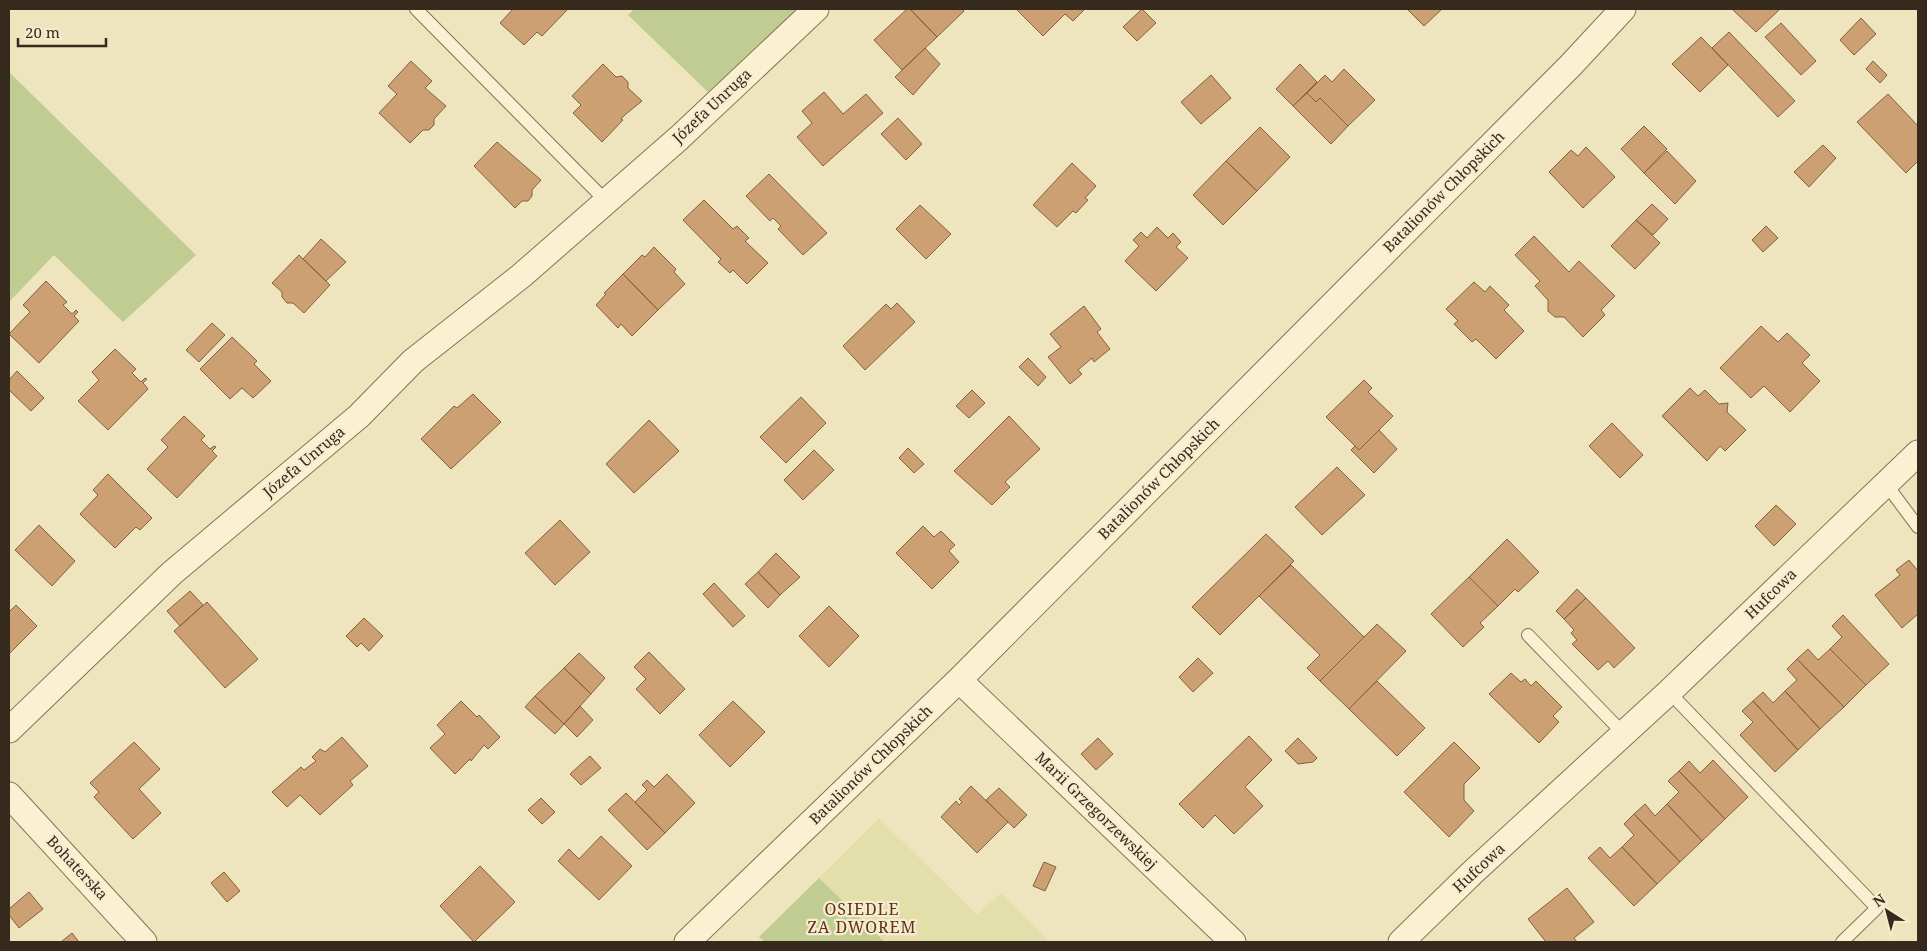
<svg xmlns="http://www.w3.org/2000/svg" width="1927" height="951" viewBox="0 0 1927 951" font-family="'Noto Serif',serif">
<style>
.farmland{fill:#e3dfab}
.green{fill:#c0cc92}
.building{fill:#cca073;stroke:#85603d}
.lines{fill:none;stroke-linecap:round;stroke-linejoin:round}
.service-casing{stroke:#867457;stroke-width:14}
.minor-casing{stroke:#867457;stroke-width:27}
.service{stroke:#f9f1d1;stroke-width:12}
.minor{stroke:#f9f1d1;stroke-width:25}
.labels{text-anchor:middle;stroke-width:4.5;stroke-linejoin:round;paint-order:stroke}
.street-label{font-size:15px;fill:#352a1c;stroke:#f5edce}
.neighbourhood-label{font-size:16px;letter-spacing:1px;fill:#62301b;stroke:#f5edce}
</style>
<rect width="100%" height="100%" fill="#eee4be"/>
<path class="farmland" d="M879,818L977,915L1001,893L1049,942H885L819,878Z"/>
<path class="green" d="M634,9H801L708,92L628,15Z
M9,72L196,255L123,322L54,255L9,302Z
M819,878L885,942H765L759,937Z"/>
<path class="building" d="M513,9H568L542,36L537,32L524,45L500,23Z
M907,9H910L937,37L902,70L874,40Z
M910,9H962L964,11L937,37Z
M1016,9H1085L1073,21L1065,14L1043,36Z
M1142,9L1156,23L1137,41L1123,27Z
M1407,9H1442L1424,26Z
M1732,9H1780L1756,32Z
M1861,18L1876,34L1854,55L1840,40Z
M1781,23L1816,61L1801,75L1765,37Z
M1729,32L1795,101L1778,117L1712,48Z
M1701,37L1728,65L1700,92L1672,64Z
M925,48L940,64L913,95L895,77Z
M411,61L432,81L425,88L446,106L434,119V125L429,130H423L410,143L379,113L397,94L388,86Z
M1873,61L1887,75L1880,83L1866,69Z
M603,64L616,77L622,76L628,82V88L642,101L626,114L621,119L623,120L602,142L573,113L581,105L572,96Z
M1300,64L1317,82L1293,106L1276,89Z
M1344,69L1375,100L1348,126L1320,98L1316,102L1307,93L1325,75L1332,82Z
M1211,75L1231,98L1201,124L1181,102Z
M824,92L843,114L866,94L883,113L823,166L797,137L812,123L802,111Z
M1307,93L1316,102L1320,98L1348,126L1331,144L1293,106Z
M1888,94L1918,126V161L1906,173L1857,122Z
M898,118L922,144L906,160L881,134Z
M1644,126L1667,149L1644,173L1621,149Z
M1260,127L1290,157L1257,191L1226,161Z
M497,142L541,180L532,190V196L528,201H522L515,208L474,166Z
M1823,145L1836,158L1809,187L1794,172Z
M1586,147L1615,177L1583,208L1549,172L1571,150L1578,156Z
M1667,151L1696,181L1675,204L1644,173Z
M1226,161L1257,191L1223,225L1193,195Z
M1072,163L1096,186L1085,198L1088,200L1076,213L1073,211L1057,227L1033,205Z
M769,174L827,233L803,255L778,229L781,226L773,218L770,221L746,196Z
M704,200L733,229L737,226L749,238L745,241L768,263L747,284L733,270L730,273L718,262L721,259L683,220Z
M1652,204L1668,219L1653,235L1636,220Z
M920,205L951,234L926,259L896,229Z
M1636,220L1660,243L1635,269L1611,246Z
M1766,226L1778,238L1763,252L1752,240Z
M1157,227L1168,238L1173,233L1181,242L1176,247L1188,258L1156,291L1125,261L1139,246L1133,240L1141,232L1147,238Z
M1534,236L1569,272L1579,261L1615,296L1601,310L1605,315L1583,337L1564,317H1555L1548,311V300L1535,286L1540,281L1515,255Z
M321,239L346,262L326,281L303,259Z
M654,247L676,269L674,272L685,284L658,310L623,274L642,255L645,257Z
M299,255L330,285L304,313L293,303H287L282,297V292L272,283Z
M623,274L658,310L632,336L621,324L618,328L596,305L606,294L604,293Z
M46,281L67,302L63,305L72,314L76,310L78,312L74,316L79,321L39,363L9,334L30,312L23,305Z
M1474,282L1485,292L1490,286L1509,305L1504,310L1524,331L1496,359L1476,339L1472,342L1454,324L1458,321L1446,309Z
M897,303L915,322L865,370L843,346L886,304L891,309Z
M1084,306L1101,329L1097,332L1110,349L1094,362L1092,358L1078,370L1082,374L1070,384L1048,357L1061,347L1050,334Z
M212,323L225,335L199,362L186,350Z
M1761,326L1778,342L1787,333L1810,355L1802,363L1820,381L1790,412L1764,386L1751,398L1720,368Z
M232,337L257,361L254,364L271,381L253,398L242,388L230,399L200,369Z
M115,349L136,369L132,373L141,382L145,378L147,379L143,383L148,389L108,430L78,401L99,380L92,372Z
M1028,358L1046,377L1038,386L1019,367Z
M17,371L44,398L31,411L9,390V380Z
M1364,380L1372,388L1368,392L1393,416L1359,450L1326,417Z
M1690,388L1698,396L1705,390L1719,404L1728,403L1727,412L1746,430L1725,451L1720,446L1707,461L1662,416Z
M972,390L985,403L969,418L956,406Z
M473,394L501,422L451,469L421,439L454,406L457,408Z
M801,397L826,423L786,463L760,437Z
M184,416L205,436L201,440L210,449L214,446L216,447L212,451L217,456L177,498L147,469L168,447L161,440Z
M1009,416L1040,449L1005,482L1010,487L992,505L954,471Z
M649,420L679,451L634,493L606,464Z
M1612,423L1643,455L1620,478L1589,446Z
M1379,430L1397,449L1374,473L1351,450L1355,446L1359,450Z
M908,448L924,464L914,473L899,458Z
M814,450L834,470L803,500L784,480Z
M1337,467L1365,495L1322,535L1295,507Z
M108,474L152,518L140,530L136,527L115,548L80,514L98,495L93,490Z
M1776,505L1796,524L1774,546L1755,526Z
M560,520L590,552L555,585L525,553Z
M39,525L75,561L52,586L15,550Z
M923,526L934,537L941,531L955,545L949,551L959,562L932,589L896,553Z
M1266,534L1294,561L1220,635L1192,607Z
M1507,539L1539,572L1518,592L1515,589L1498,606L1469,577Z
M776,553L800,577L780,595L758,572Z
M1909,560L1918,571V614L1902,628L1875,595L1900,575L1896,570Z
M1291,565L1364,637L1320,681L1307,668L1320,655L1259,596Z
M758,572L780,595L768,608L745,584Z
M1469,577L1498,606L1480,623L1484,627L1463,647L1431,614Z
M714,583L745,616L733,627L703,594Z
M1577,589L1586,598L1564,619L1556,611Z
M190,591L203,605L180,626L167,611Z
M1586,598L1635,648L1614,668L1608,661L1598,670L1572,644L1577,640L1571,633L1574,630L1564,619Z
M207,602L258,659L225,688L174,631Z
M16,605L37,626L9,654V612Z
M829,606L859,636L829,667L799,636Z
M1843,615L1889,664L1866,685L1830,649L1842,637L1832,626Z
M364,618L383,636L369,651L361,643L357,647L346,636Z
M1377,624L1406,651L1349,709L1320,681Z
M1808,649L1818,660L1830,649L1866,685L1844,707L1797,659Z
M649,652L685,689L660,714L636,689L646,679L634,667Z
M579,653L605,678L591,694L564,668Z
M1198,658L1213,673L1193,692L1179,677Z
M1797,659L1844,707L1820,729L1785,691L1797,680L1787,669Z
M564,668L591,694L564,724L535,696Z
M1511,673L1521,682L1525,679L1531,686L1536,681L1562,707L1553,716L1559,722L1539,743L1489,694Z
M1377,681L1425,728L1397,756L1349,709Z
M1785,691L1820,729L1798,750L1753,701L1763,692L1773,703Z
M535,696L564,724L555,734L525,707Z
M461,701L477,717L479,715L500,737L488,749L484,745L471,761L470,759L455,774L430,748L445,734L437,725Z
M733,701L765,732L730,767L699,735Z
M1753,701L1798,750L1775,772L1740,735L1753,722L1742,711Z
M580,706L593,720L577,737L564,724Z
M1249,736L1272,760L1245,787L1263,806L1234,834L1215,815L1203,828L1179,804Z
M342,737L368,766L350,781L353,785L320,815L300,795L287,807L272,792L301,767L304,770L316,761L312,757L320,749L325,752Z
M1098,738L1113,754L1096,770L1081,754Z
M1298,738L1317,758L1313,762L1298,764L1285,751Z
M134,742L160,769L139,789L161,813L133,839L94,797L99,792L90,783Z
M1454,742L1480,768L1464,784V800L1474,811L1449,837L1404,792Z
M590,756L601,768L581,785L570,774Z
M1713,760L1748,797L1725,819L1679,771L1689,761L1700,773Z
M1679,771L1725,819L1702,841L1667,804L1679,792L1668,781Z
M667,774L695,803L665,833L635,802L647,790L642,785L647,780L654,787Z
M971,786L1008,822L977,853L941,817L956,801L959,805L962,802L959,799Z
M999,788L1027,815L1014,828L986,800Z
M626,793L665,833L647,850L608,810Z
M541,798L555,812L542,824L528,810Z
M1645,804L1655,816L1667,804L1702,841L1680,862L1634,814Z
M1634,814L1680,862L1657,884L1622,847L1634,835L1624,824Z
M601,836L632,866L599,900L558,861L569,849L579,859Z
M1600,847L1610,858L1622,847L1657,884L1634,906L1588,858Z
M1044,862L1056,867L1045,891L1033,886Z
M480,866L515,902L474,942L440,906Z
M224,872L240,891L227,902L211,883Z
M1567,888L1594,922L1574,938L1577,942H1546L1528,919Z
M29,892L43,909L19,928L9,915V909Z
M72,933L79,942H61Z"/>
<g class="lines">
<g class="service-casing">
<path id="service" d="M416,9L606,201
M1886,484L1918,527
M1528,635L1623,733
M1669,692L1877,908L1842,942"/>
</g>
<g class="minor-casing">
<path id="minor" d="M959,680L1233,942
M9,730L172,573L359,416L413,361L521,276L679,138L816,9
M9,795L144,942
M687,942L959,680L1571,65L1623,9
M1401,942L1473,872L1669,692L1918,453"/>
</g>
<use href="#service" class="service"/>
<use href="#minor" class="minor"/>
</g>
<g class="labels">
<g class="street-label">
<text transform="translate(712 106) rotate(-43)" y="5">Józefa Unruga</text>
<text transform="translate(1444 192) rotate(-45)" y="5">Batalionów Chłopskich</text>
<text transform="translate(304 462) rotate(-40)" y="5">Józefa Unruga</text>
<text transform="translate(1159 479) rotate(-45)" y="5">Batalionów Chłopskich</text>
<text transform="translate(1771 594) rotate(-44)" y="5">Hufcowa</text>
<text transform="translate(871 765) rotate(-44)" y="5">Batalionów Chłopskich</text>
<text transform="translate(1096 811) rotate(44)" y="5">Marii Grzegorzewskiej</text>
<text transform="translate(77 868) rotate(47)" y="5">Bohaterska</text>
<text transform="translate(1479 868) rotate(-43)" y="5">Hufcowa</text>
</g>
<g class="neighbourhood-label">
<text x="862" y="915">OSIEDLE<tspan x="862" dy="18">ZA DWOREM</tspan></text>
</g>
</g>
<rect width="1927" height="951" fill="none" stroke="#352a1c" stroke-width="20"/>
<g transform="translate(1887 911) rotate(324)" stroke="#f5edce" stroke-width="4" paint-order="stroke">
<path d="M0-4L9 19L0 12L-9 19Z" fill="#352a1c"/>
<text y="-8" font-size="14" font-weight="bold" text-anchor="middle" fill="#352a1c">N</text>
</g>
<path d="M18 38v8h88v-8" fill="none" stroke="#352a1c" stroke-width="2.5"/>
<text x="25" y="38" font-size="15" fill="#352a1c" stroke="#f5edce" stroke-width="4" paint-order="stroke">20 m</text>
</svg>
